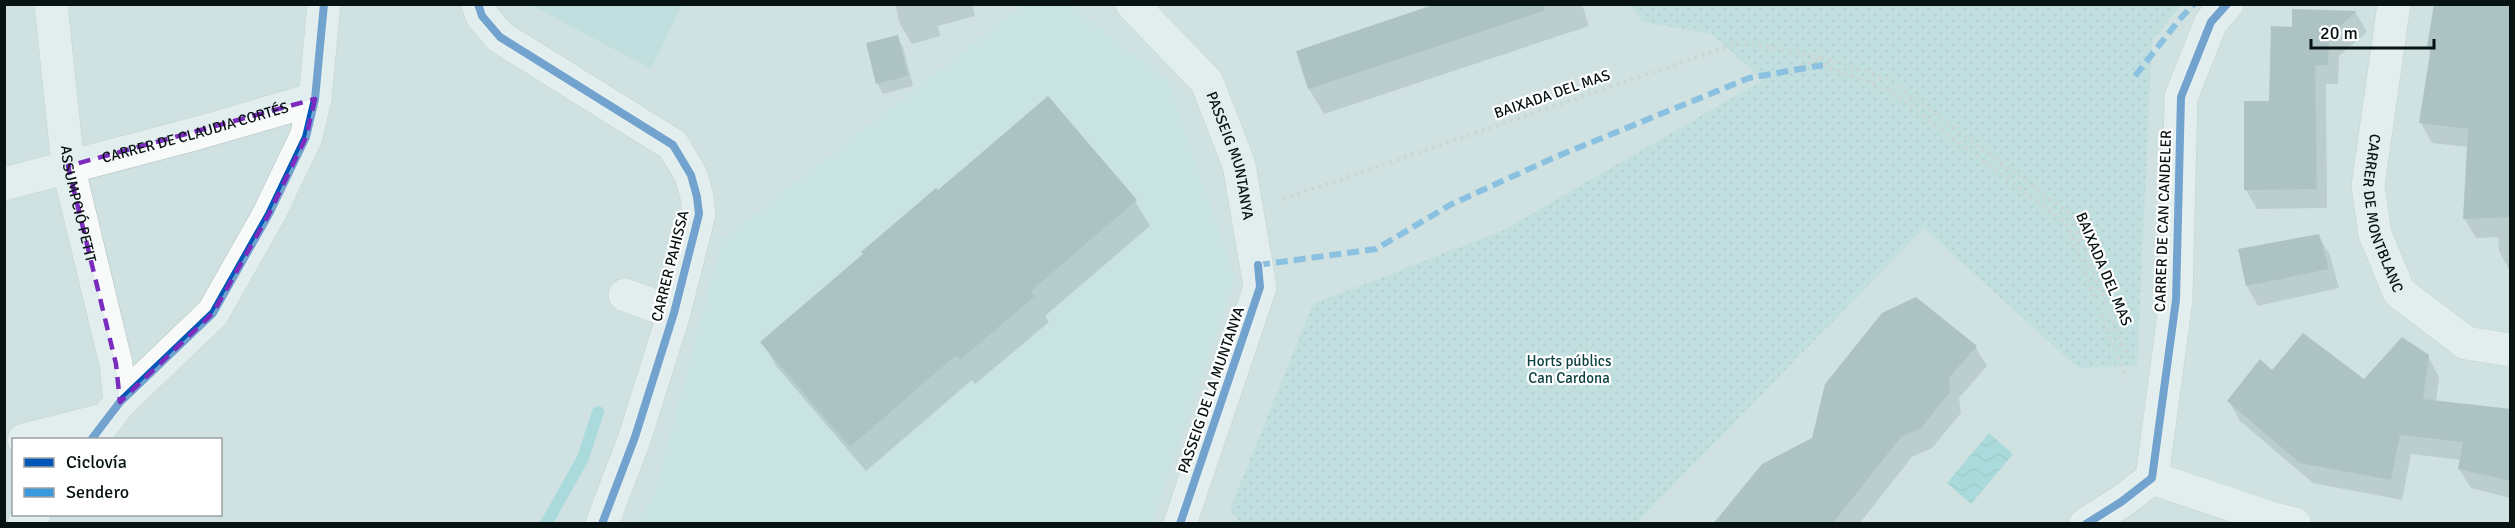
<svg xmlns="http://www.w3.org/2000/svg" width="2515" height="528" viewBox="0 0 2515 528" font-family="Signika,sans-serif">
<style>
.built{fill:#c1e2e2}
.green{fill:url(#green-dots)}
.pitch{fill:#afdbdc}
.water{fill:url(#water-waves)}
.shadow{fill:#0003}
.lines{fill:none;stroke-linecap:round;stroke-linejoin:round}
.stream{stroke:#7cd1d2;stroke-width:12}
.building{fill:#849d9d}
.street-casing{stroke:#afbebe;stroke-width:34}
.path{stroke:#c6cbcb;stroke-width:4;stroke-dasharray:3 4.5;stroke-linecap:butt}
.street{stroke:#f8fafa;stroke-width:33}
.quiet{stroke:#399ade;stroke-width:6;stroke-dasharray:12 6;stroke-linecap:butt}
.cycleway-casing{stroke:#fff;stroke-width:11}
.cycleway{stroke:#0057b8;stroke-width:8}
.marked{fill:none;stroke:#7b2cbf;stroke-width:4.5;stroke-dasharray:12 8;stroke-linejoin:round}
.labels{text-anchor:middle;stroke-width:4.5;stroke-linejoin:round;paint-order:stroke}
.street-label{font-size:15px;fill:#071313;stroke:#fff}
.park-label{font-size:15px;fill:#0d4243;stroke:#fff}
</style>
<defs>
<pattern id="green-dots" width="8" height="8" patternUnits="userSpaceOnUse" patternTransform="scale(1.5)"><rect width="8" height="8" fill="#afdbdc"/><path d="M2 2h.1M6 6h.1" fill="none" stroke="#95bbbc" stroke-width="1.8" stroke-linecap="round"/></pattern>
<pattern id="water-waves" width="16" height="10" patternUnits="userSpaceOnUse" patternTransform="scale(1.5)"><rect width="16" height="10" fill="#7cd1d2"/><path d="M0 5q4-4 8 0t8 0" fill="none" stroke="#6ab3b3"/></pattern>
</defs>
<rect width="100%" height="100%" fill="#cfe1e1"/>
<path class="built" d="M1022,5H1070L1168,80L1235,279L1153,523L637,524L654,494L722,239Z"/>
<path class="green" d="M1630,5H2181L2152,40L2137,366L2078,368L1924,228L1636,523H1240L1230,509L1313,304L1502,231L1763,80L1712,34L1643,22Z"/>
<path class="pitch" d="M531,5L682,4V5L651,69Z"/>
<path class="water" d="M1989,433L2013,454L1971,504L1947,483Z"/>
<path class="shadow" d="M895,4H972L975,16L938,26L940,36L912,44L900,24Z
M1441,4H1582L1589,26L1324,114L1309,89L1298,52Z
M2510,4V271L2499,251L2498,237L2476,238L2464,218L2469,147L2432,143L2421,123L2432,53L2428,47Z
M2294,11L2356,13L2367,32L2339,56L2338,84H2326L2327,208L2257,209L2246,190L2293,29Z
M897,36L903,47L913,86L883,94L877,83Z
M938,192L1135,201L1150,226L1045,316L1049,322L975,384L972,380L866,471L777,367L762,342Z
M2318,235L2330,255L2339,288L2258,306L2247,286L2239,250Z
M1975,347L1987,366L1959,398L1961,413L1932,448L1912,457L1859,524H1715L1813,439Z
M2428,356L2439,377L2436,402L2510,411V498L2471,488L2459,469L2461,460L2411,454L2402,500L2313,483L2240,421L2229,401L2272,372L2365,381Z"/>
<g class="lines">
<path class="stream" d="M546,524L583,458L598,412"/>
</g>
<path class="building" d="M1436,4H1543L1544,11L1308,89L1296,51Z
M2434,4H2511V217L2463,219L2468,129L2419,123L2431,47H2427Z
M2292,9L2357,11L2329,36L2328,65H2315L2317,189L2244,190V101H2269L2271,26L2292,27Z
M898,35L908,76L876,84L866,43Z
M1048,96L1137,200L1031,291L1035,296L960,360L956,355L850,447L760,342L863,254L861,252L936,188L938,190Z
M2319,234L2329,269L2246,286L2238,249Z
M1916,297L1977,346L1949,378L1950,392L1921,428L1901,437L1832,524H1713L1762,464L1812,438L1825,384L1882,313Z
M2303,333L2364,379L2402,337L2429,355L2423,399L2511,409V481L2458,469L2463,442L2400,435L2391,480L2300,463L2227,401L2260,359L2272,370Z"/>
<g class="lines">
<g class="street-casing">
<g id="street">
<path id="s1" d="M51,4L68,166L116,364L120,402"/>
<path d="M478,4L482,16L500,37L673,145L691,175L697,197L699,214L674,313L635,437L602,524"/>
<path id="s2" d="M1132,4L1207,82L1239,165L1260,287L1180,524"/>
<path id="s3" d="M2394,4L2368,186L2375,234L2399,292L2466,343L2510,350"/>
<path id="s4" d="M4,184L198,133L315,99"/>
<path d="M625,295L674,313"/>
<path d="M24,440L107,419"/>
<path d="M91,440L120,402L213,313L269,214L306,137L315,99L324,4"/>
<path d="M2152,478L2274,519L2295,524"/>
<path d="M24,524L34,514"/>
<path d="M2086,524L2121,502L2152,478L2176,300L2181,97L2211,22L2227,4"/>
</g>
</g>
<path class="path" d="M1823,65L1887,89L2066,223L2126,378
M1779,73L1823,58L1888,79L2070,214L2128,358
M1283,199L1741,42L1823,58"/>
<use href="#street" class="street"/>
<path class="quiet" d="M2135,76L2179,20L2194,4
M1258,265L1376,249L1450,205L1553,158L1749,78L1823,65"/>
<g class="cycleway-casing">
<path id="cycleway" d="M478,4L482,16L500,37L673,145L691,175L697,197L699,214L674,313L635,437L602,524
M91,440L120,402L213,313L269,214L306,137L315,99L324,4
M1180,524L1260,287L1258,265
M2086,524L2121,502L2152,478L2176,300L2181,97L2211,22L2227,4"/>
</g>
<use href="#cycleway" class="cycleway"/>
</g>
<path d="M0 0H2515V528H0ZM315,99L306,137L269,214L213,313L120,402L116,364L68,166Z" fill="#cfe1e1" fill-opacity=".55" fill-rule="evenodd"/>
<path class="marked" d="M315,99L306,137L269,214L213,313L120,402L116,364L68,166Z"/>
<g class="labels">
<g class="street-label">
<text transform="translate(1552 94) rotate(-19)" y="5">BAIXADA DEL MAS</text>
<text dy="5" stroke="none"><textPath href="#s4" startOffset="198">CARRER DE CLAUDIA CORTÉS</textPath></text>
<text dy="5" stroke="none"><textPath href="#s2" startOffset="186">PASSEIG MUNTANYA</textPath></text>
<text dy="5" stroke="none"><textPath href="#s1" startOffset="202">ASSUMPCIÓ PETIT</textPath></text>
<text dy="5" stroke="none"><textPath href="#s3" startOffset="213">CARRER DE MONTBLANC</textPath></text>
<text transform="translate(2163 221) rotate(-88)" y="5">CARRER DE CAN CANDELER</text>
<text transform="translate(670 266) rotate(-76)" y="5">CARRER PAHISSA</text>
<text transform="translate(2104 269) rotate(67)" y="5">BAIXADA DEL MAS</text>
<text transform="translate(1211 390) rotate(-71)" y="5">PASSEIG DE LA MUNTANYA</text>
</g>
<g class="park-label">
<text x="1569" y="366">Horts públics<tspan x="1569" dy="17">Can Cardona</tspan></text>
</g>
</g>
<rect width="2515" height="528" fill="none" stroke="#071313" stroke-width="12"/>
<rect x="12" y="438" width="210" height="78" fill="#ffffff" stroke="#9ca1a1" stroke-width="1.5"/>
<rect x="24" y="458" width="30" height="9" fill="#0057b8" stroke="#9ca1a1" stroke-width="1.5"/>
<text x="66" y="468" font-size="18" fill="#071313">Ciclovía</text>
<rect x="24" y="488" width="30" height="9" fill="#399ade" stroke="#9ca1a1" stroke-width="1.5"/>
<text x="66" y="498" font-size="18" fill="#071313">Sendero</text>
<path d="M2311 39v9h123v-9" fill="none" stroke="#071313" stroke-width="3"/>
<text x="2320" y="39" font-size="18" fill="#071313" stroke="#ffffff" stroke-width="4.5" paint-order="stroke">20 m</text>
</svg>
